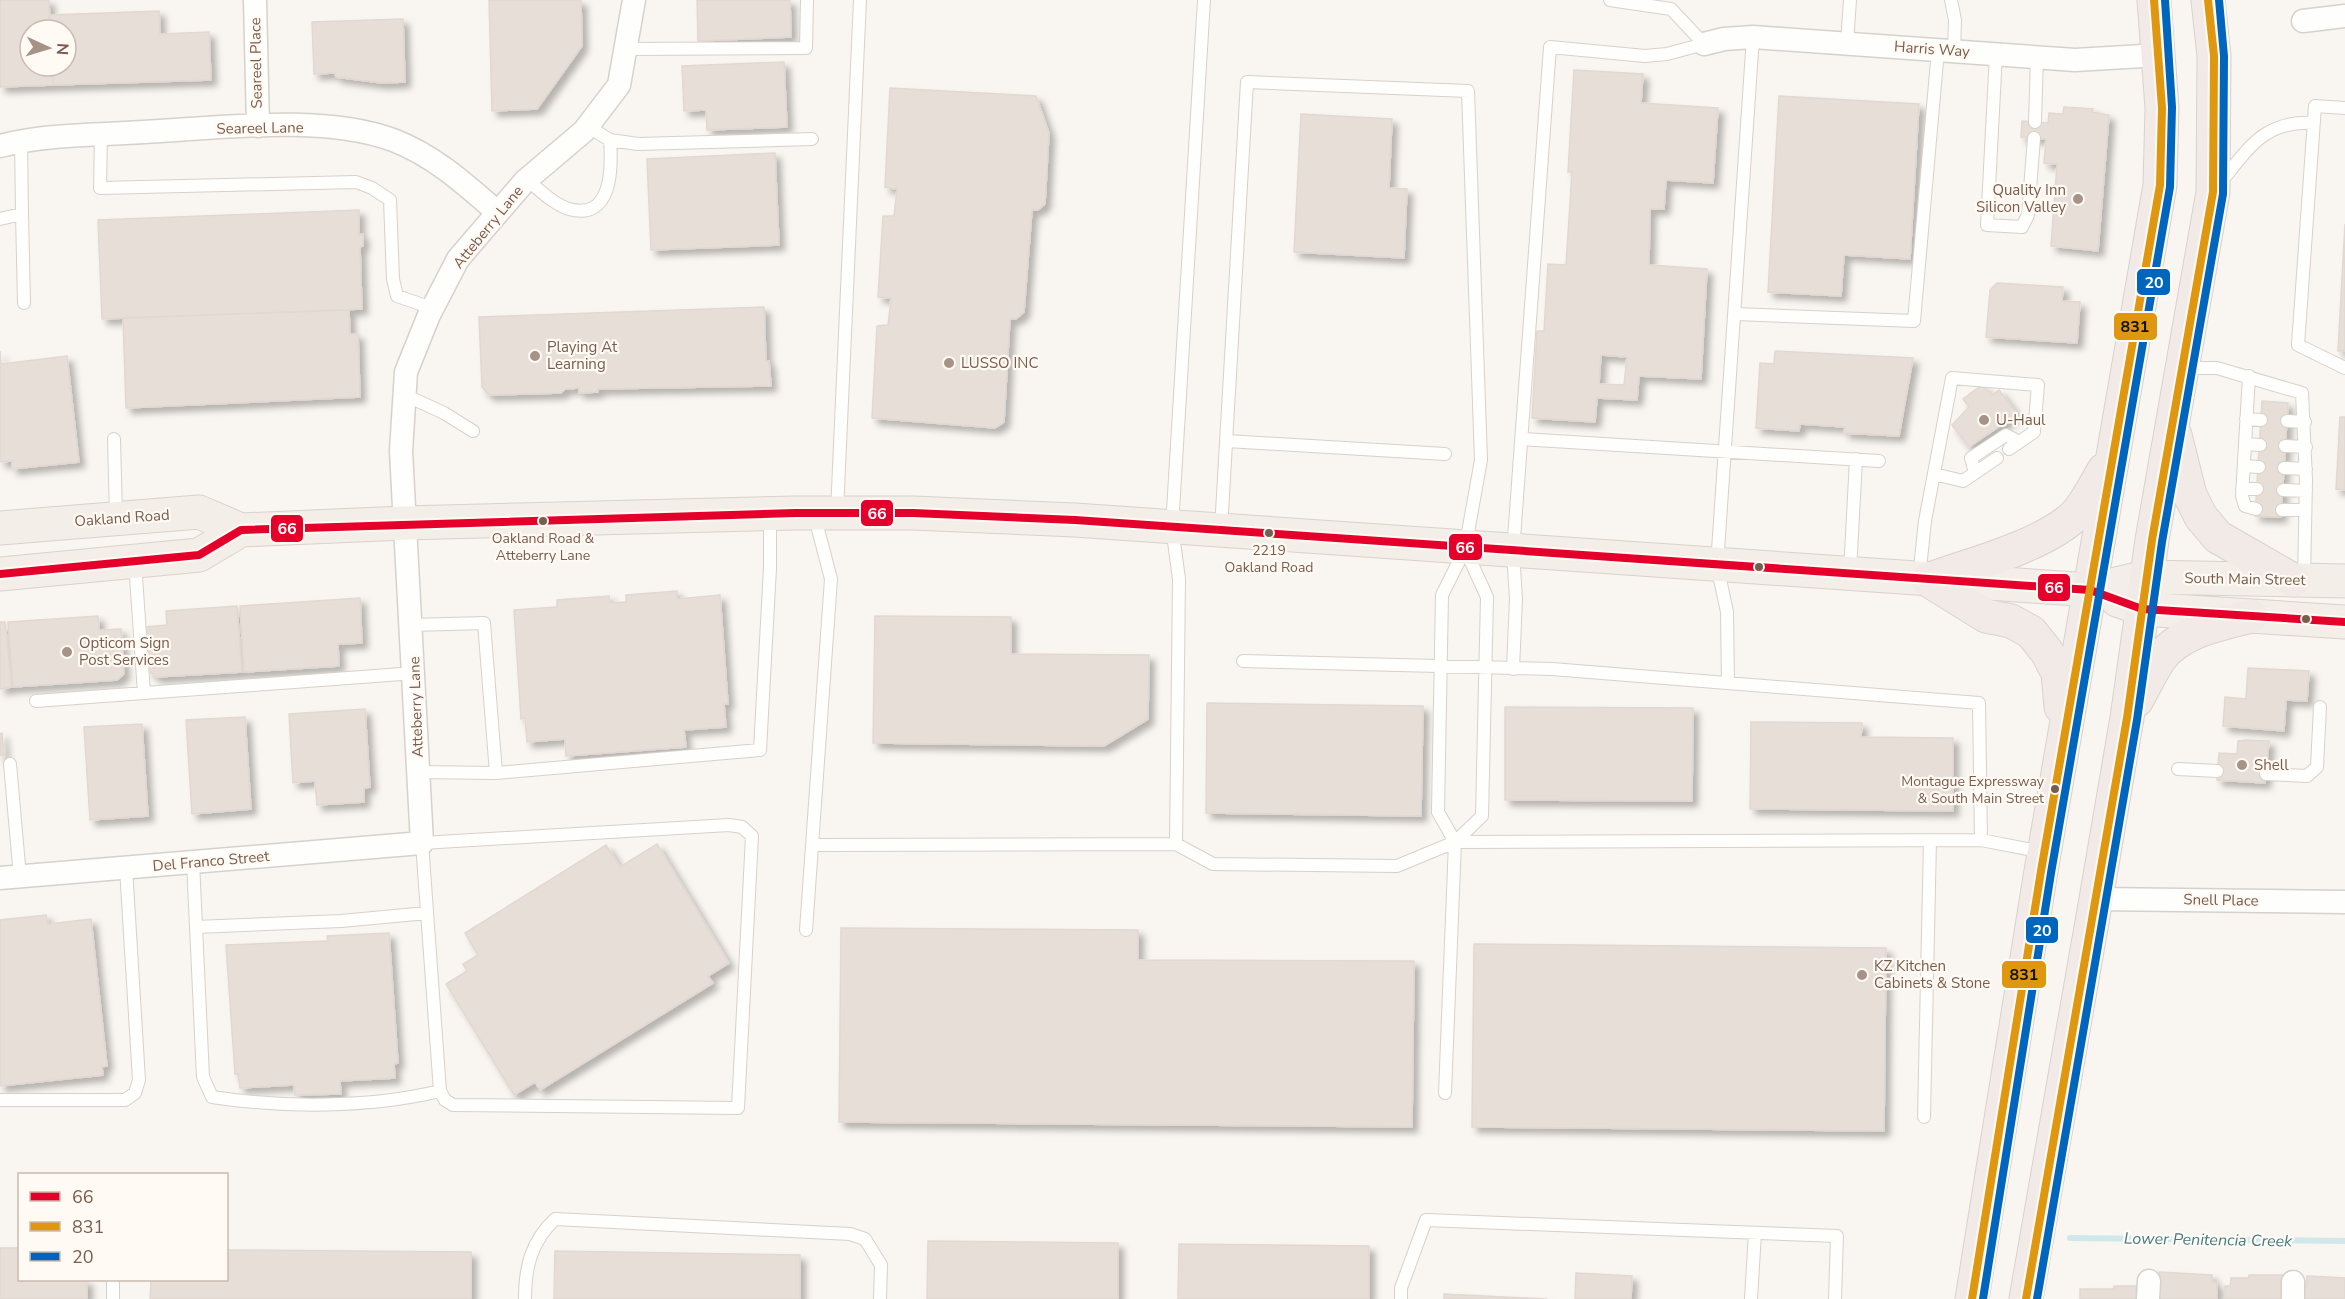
<svg xmlns="http://www.w3.org/2000/svg" width="2345" height="1299" viewBox="0 0 2345 1299" font-family="'Nunito Sans',sans-serif">
<style>
.lines{fill:none;stroke-linecap:round;stroke-linejoin:round}
.stream{stroke:#d0e8ea;stroke-width:6}
.building{fill:#e6ded7;stroke:#e2d8d2;stroke-width:1.5;fill-rule:evenodd;filter:url(#shadow)}
.lane-casing{stroke:#d7d1cb;stroke-width:14}
.street-casing{stroke:#d7d1cb;stroke-width:25}
.primary-casing{stroke:#dad1cc;stroke-width:35}
.highway-casing{stroke:#dad1cc;stroke-width:35}
.lane{stroke:#fefefd;stroke-width:12}
.street{stroke:#fefefd;stroke-width:22}
.primary{stroke:#f3eee8;stroke-width:33}
.highway{stroke:#f2eae7;stroke-width:33}
.bus-1-casing{stroke:#fffaf3;stroke-width:12}
.bus-2-casing{stroke:#fffaf3;stroke-width:12}
.bus-3-casing{stroke:#fffaf3;stroke-width:12}
.bus-1{stroke:#e4002b;stroke-width:8}
.bus-2{stroke:#de970f;stroke-width:8}
.bus-3{stroke:#0065bd;stroke-width:8}
.poi-dot{fill:#a69286;stroke:#fffaf3;stroke-width:2}
.bus-dot{fill:#7a5c4d;stroke:#fffaf3;stroke-width:2}
.labels{text-anchor:middle;stroke-width:4.5;stroke-linejoin:round;paint-order:stroke}
.bus-label{font-size:14px;fill:#7a5c4d;stroke:#fffaf3}
.street-label{font-size:15px;fill:#7a5c4d;stroke:#fffaf3}
.poi-label{font-size:15px;fill:#7a5c4d;stroke:#fffaf3;text-anchor:start}
.water-label{font-size:16px;font-style:italic;fill:#437c86;stroke:#fffaf3}
.line-badge{stroke:#fffaf3;stroke-width:2}
.badge-label{font-size:16px;text-anchor:middle;font-weight:bold;fill:#fff}
.pale-badge-label{font-size:16px;text-anchor:middle;font-weight:bold;fill:#111}
</style>
<defs>
<filter id="shadow"><feDropShadow dx="5.5" dy="5.5" stdDeviation="3" flood-color="#0004"/></filter>
</defs>
<rect width="100%" height="100%" fill="#f9f5f0"/>
<g class="lines">
<path class="stream" d="M2070,1238L2345,1241"/>
</g>
<path class="building" d="M0,0H49L50,30H30V66H52L53,85L0,87Z
M489,0H581L582,46L537,109L492,111Z
M697,0H790L791,37L698,41Z
M159,11L160,34L209,32L211,80L53,85L52,66H66V30H50L49,15Z
M403,19L405,82L382,83L336,77L335,73L314,74L312,22Z
M784,62L787,127L707,130L706,110L684,111L682,66Z
M1574,70L1643,74L1641,103L1718,108L1713,183L1666,180L1664,209H1650L1649,265L1707,269L1701,379L1639,376L1637,400L1597,398L1595,422L1532,418L1537,331H1544L1548,264L1566,265L1572,172H1568ZM1601,355L1627,357L1624,385L1599,384Z
M890,88L1036,96L1049,133L1045,204L1038,210H1032L1024,312L1016,319H1010L1004,422L995,428L872,418L877,326L888,325L891,298L878,297L883,216H894L897,189L885,187Z
M1779,96L1919,104L1910,259L1844,255L1841,296L1768,292Z
M2064,107L2093,109L2092,112L2109,115L2098,251L2051,246L2057,164L2044,163L2046,139L2021,137L2022,121L2048,123L2049,113L2063,114Z
M1301,114L1392,119L1389,188L1407,189L1404,258L1294,252Z
M775,153L779,245L651,250L647,159Z
M359,210V235L363,234V246L360,247L362,309L102,319L98,220Z
M2345,224V351H2338Z
M1997,283L2063,287L2062,301L2080,302L2077,343L1986,337L1990,290Z
M764,307L766,361H769L771,386L598,389V392L579,393V388L565,389L561,393L489,395L482,387L479,317Z
M349,310L350,334H358L360,397L126,408L123,318Z
M0,351L1,364L67,356L79,462L12,469V461L0,462Z
M1775,351L1913,358L1899,436L1844,433L1845,427L1800,424L1799,431L1756,428L1760,363L1774,364Z
M1982,385L1992,395L1999,390L2017,414L1969,447L1952,425L1969,407L1963,399Z
M2262,401L2288,403L2281,517L2255,516Z
M2340,417H2345V490L2336,489Z
M677,591V599L720,595L728,704H724L726,727L684,730L686,747L566,756L565,739L527,742L525,718L521,719L514,610L557,607V600L609,596L610,603L626,602V595Z
M360,598L362,643L338,644L339,666L244,672L240,606Z
M237,606L242,672L156,677L148,670L145,627L167,625L166,611Z
M98,616L99,630L121,629L124,674L117,680L13,687L8,622Z
M875,616L1011,617V654L1149,655L1148,719L1104,746L873,743Z
M0,622H5L12,687L0,689Z
M2248,668L2309,671L2307,701L2286,700L2284,731L2223,726L2225,697L2246,699Z
M1207,703L1423,706L1421,816L1206,813Z
M1505,707L1693,708L1692,801L1505,800Z
M365,709L370,787L364,788V802L317,805L315,781L293,783L289,714Z
M245,717L251,809L192,814L186,720Z
M1751,722L1862,723L1861,737L1953,738V811L1750,809Z
M142,724L148,816L90,820L84,727Z
M2,733L4,755L0,756V734Z
M2245,740L2269,741L2265,783L2217,780L2219,753L2237,754L2238,741Z
M657,844L729,963L708,976L713,983L540,1090L535,1082L514,1095L446,984L467,971L463,964L478,955L465,933L606,845L620,867Z
M46,915L48,924L91,919L107,1066L102,1067L103,1075L0,1086V920Z
M841,928L1138,930V960L1414,961L1412,1127L839,1122Z
M389,933L398,1063L394,1064L395,1078L340,1081L341,1094L295,1095L294,1085L240,1088L238,1074H235L226,945L328,941L327,936Z
M1474,944L1886,948L1884,1131L1472,1127Z
M928,1241L1118,1243V1299H927Z
M1179,1244L1369,1246V1299H1178Z
M0,1248H20V1280H87V1299H0Z
M226,1250L471,1252V1299H150L151,1280H226Z
M555,1251L800,1255V1299H554Z
M2159,1272L2212,1275V1282L2217,1283V1299H2159Z
M1576,1273L1632,1276L1631,1299H1575Z
M2249,1275H2283V1299H2225V1286H2230L2231,1278H2249Z
M2307,1276L2345,1278V1299H2304Z
M2114,1286H2136V1299H2080V1289H2114Z
M1444,1294L1547,1299H1444Z"/>
<g class="lines">
<g class="lane-casing">
<path id="lane" d="M1951,0L1955,20L1954,51
M1847,43L1850,0
M626,49L806,48L807,0
M1996,54L1987,225L2022,227L2028,215L2034,138
M2345,108L2315,106L2298,345L2345,368
M2035,122L2037,56
M587,126L610,140L638,144L812,139
M101,135L100,188L356,182L372,188L390,200L393,279L397,296L432,308
M527,180C540,190 553,204 569,209C613,221 612,167 610,140
M2220,183C2249,148 2264,120 2314,123
M22,214L24,303
M0,219L22,214L21,140
M1735,314L1914,321L1938,50
M2183,368H2217L2302,393L2306,480L2304,579
M2249,376L2242,496L2245,506L2256,509
M405,395L444,413L473,431
M2246,419L2261,420
M2287,421L2305,422
M114,439L116,516
M1522,439L1879,461
M1227,441L1445,454
M2245,444L2260,445
M2285,446L2306,447
M2244,466L2259,467
M2284,468L2306,469
M1975,473L1971,458L2006,435L2019,442
M1934,474L1963,481L1997,458
M2242,489H2257
M2283,490L2306,491
M2282,510H2305
M837,512L860,0
M1221,529L1247,82L1468,91L1481,460L1465,549L1442,595L1438,812L1455,842L1445,1093
M135,562L144,693
M1850,572L1856,459
M1919,578L1925,521L1952,378L2038,385L2034,432L2009,449
M412,625L484,623L496,773
M1243,661L1552,669L1979,703L1981,840
M1513,669L1516,599L1513,552L1550,47L1645,56L1667,54L1704,44L1671,9L1610,0
M1728,683L1727,612L1717,565L1753,37
M36,701L415,673
M10,764L20,877
M2178,769L2217,771
M418,772L496,773L760,750L770,568V515
M2266,774L2307,776L2317,767L2320,707
M729,825L742,827L752,836L738,1108L453,1105L445,1100L440,1091L422,843Z
M1455,842L1482,816L1487,597L1466,551
M1176,844L1179,579L1172,527L1204,0
M812,845L1176,844L1213,864L1397,866L1455,842L1981,840L2043,852
M193,862L203,1077L212,1097C283,1108 369,1108 440,1091
M196,927L341,921L427,913
M806,930L831,579L814,514
M0,1100H125L135,1093L139,1080L126,868
M1924,1117L1930,840
M113,1280V1299
M525,1299C525,1267 531,1242 555,1219L850,1234L865,1239L881,1265L880,1299
M1401,1299V1288L1426,1220L1837,1236L1835,1299
M1751,1299L1755,1233"/>
</g>
<g class="street-casing">
<path id="street" d="M255,0L258,126
M2303,21L2345,16
M1704,44L1724,39L1753,37L2075,60L2160,55
M0,146C47,134 96,135 144,132C219,128 323,114 393,140C433,155 465,184 497,212
M0,878L422,843L401,451L406,372L429,315L458,259L525,181L584,131L619,85L634,0
M2096,899L2345,902
M2148,1299L2149,1281
M2293,1299V1282"/>
</g>
<g class="primary-casing">
<path id="primary" d="M0,528L199,512L241,530L404,523L795,513H913L1075,520L2090,590L2146,577L2345,581
M0,574L199,555L241,530
M2117,600L2142,609L2345,622"/>
</g>
<g class="highway-casing">
<path id="highway" d="M2175,435L2190,495L2201,517L2218,537L2293,580
M1928,580C1971,564 2029,550 2066,523C2083,511 2093,488 2104,470
M1928,580L1986,616L2011,621L2031,632L2047,652L2058,673L2061,707
M2136,701C2144,688 2151,672 2159,660C2179,631 2220,624 2251,616
M1972,1299L2041,871L2160,185L2162,108L2154,0
M2026,1299L2096,899L2127,718L2152,540L2213,192L2214,56L2208,0"/>
</g>
<use href="#lane" class="lane"/>
<use href="#street" class="street"/>
<use href="#primary" class="primary"/>
<use href="#highway" class="highway"/>
<g class="bus-1-casing">
<path id="bus-1" d="M0,574L199,555L241,530L795,513H913L1075,520L2090,590L2142,609L2345,622"/>
</g>
<g class="bus-2-casing">
<path id="bus-2" d="M1972,1299L2041,871L2160,185L2162,108L2154,0
M2026,1299L2127,718L2152,540L2213,192L2214,56L2208,0"/>
</g>
<g class="bus-3-casing">
<path id="bus-3" d="M1983,1299L2051,873L2170,187L2172,107L2165,0
M2037,1299L2137,720L2162,542L2223,194L2224,56L2219,0"/>
</g>
<use href="#bus-1" class="bus-1"/>
<use href="#bus-2" class="bus-2"/>
<use href="#bus-3" class="bus-3"/>
</g>
<g class="poi-dot">
<circle cx="2078" cy="199" r="6"/>
<circle cx="535" cy="356" r="6"/>
<circle cx="949" cy="363" r="6"/>
<circle cx="1984" cy="420" r="6"/>
<circle cx="67" cy="652" r="6"/>
<circle cx="2242" cy="765" r="6"/>
<circle cx="1862" cy="975" r="6"/>
</g>
<g class="bus-dot">
<circle cx="543" cy="521" r="5"/>
<circle cx="1269" cy="533" r="5"/>
<circle cx="1759" cy="567" r="5"/>
<circle cx="2306" cy="619" r="5"/>
<circle cx="2055" cy="789" r="5"/>
</g>
<g class="labels">
<g class="bus-label">
<text x="543" y="543">Oakland Road &amp;<tspan x="543" dy="17">Atteberry Lane</tspan></text>
<text x="1269" y="555">2219<tspan x="1269" dy="17">Oakland Road</tspan></text>
<text x="2044" y="786" text-anchor="end">Montague Expressway<tspan x="2044" dy="17">&amp; South Main Street</tspan></text>
</g>
<g class="street-label">
<text transform="translate(1932 49) rotate(4)" y="5">Harris Way</text>
<text transform="translate(256 63) rotate(-91)" y="5">Seareel Place</text>
<text transform="translate(260 128) rotate(-1)" y="5">Seareel Lane</text>
<text transform="translate(488 227) rotate(-51)" y="5">Atteberry Lane</text>
<text transform="translate(122 518) rotate(-4)" y="5">Oakland Road</text>
<text transform="translate(2245 579) rotate(1)" y="5">South Main Street</text>
<text transform="translate(416 707) rotate(-92)" y="5">Atteberry Lane</text>
<text transform="translate(211 861) rotate(-5)" y="5">Del Franco Street</text>
<text transform="translate(2221 900) rotate(1)" y="5">Snell Place</text>
</g>
<g class="poi-label">
<text x="2066" y="195" text-anchor="end">Quality Inn<tspan x="2066" dy="17">Silicon Valley</tspan></text>
<text x="547" y="352">Playing At<tspan x="547" dy="17">Learning</tspan></text>
<text x="961" y="368">LUSSO INC</text>
<text x="1996" y="425">U-Haul</text>
<text x="79" y="648">Opticom Sign<tspan x="79" dy="17">Post Services</tspan></text>
<text x="2254" y="770">Shell</text>
<text x="1874" y="971">KZ Kitchen<tspan x="1874" dy="17">Cabinets &amp; Stone</tspan></text>
</g>
<g class="water-label">
<text transform="translate(2208 1239) rotate(1)" y="6">Lower Penitencia Creek</text>
</g>
</g>
<g class="line-badge">
<rect x="2136" y="268" width="35" height="28" rx="6" fill="#0065bd"/>
<rect x="2113" y="312" width="45" height="29" rx="6" fill="#de970f"/>
<rect x="860" y="499" width="34" height="28" rx="6" fill="#e4002b"/>
<rect x="270" y="514" width="34" height="29" rx="6" fill="#e4002b"/>
<rect x="1448" y="533" width="35" height="28" rx="6" fill="#e4002b"/>
<rect x="2037" y="573" width="34" height="29" rx="6" fill="#e4002b"/>
<rect x="2025" y="916" width="34" height="28" rx="6" fill="#0065bd"/>
<rect x="2001" y="960" width="46" height="29" rx="6" fill="#de970f"/>
</g>
<g class="badge-label">
<text x="2154" y="288">20</text>
<text x="877" y="519">66</text>
<text x="287" y="534">66</text>
<text x="1465" y="553">66</text>
<text x="2054" y="593">66</text>
<text x="2042" y="936">20</text>
</g>
<g class="pale-badge-label">
<text x="2135" y="332">831</text>
<text x="2024" y="980">831</text>
</g>
<rect x="18" y="1173" width="210" height="108" fill="#fffaf3" stroke="#cabbb1" stroke-width="1.5"/>
<rect x="30" y="1192" width="30" height="9" fill="#e4002b" stroke="#cabbb1" stroke-width="1.5"/>
<text x="72" y="1203" font-size="18" fill="#7a5c4d">66</text>
<rect x="30" y="1222" width="30" height="9" fill="#de970f" stroke="#cabbb1" stroke-width="1.5"/>
<text x="72" y="1233" font-size="18" fill="#7a5c4d">831</text>
<rect x="30" y="1252" width="30" height="9" fill="#0065bd" stroke="#cabbb1" stroke-width="1.5"/>
<text x="72" y="1263" font-size="18" fill="#7a5c4d">20</text>
<g transform="translate(48 48) rotate(94)"><circle r="28" fill="#fffaf3" stroke="#cabbb1" stroke-width="1.5"/>
<path d="M0-4.5L10 22L0 15L-10 22Z" fill="#a69286"/>
<text y="-9" font-size="16" font-weight="bold" text-anchor="middle" fill="#7a5c4d">N</text>
</g>
</svg>
